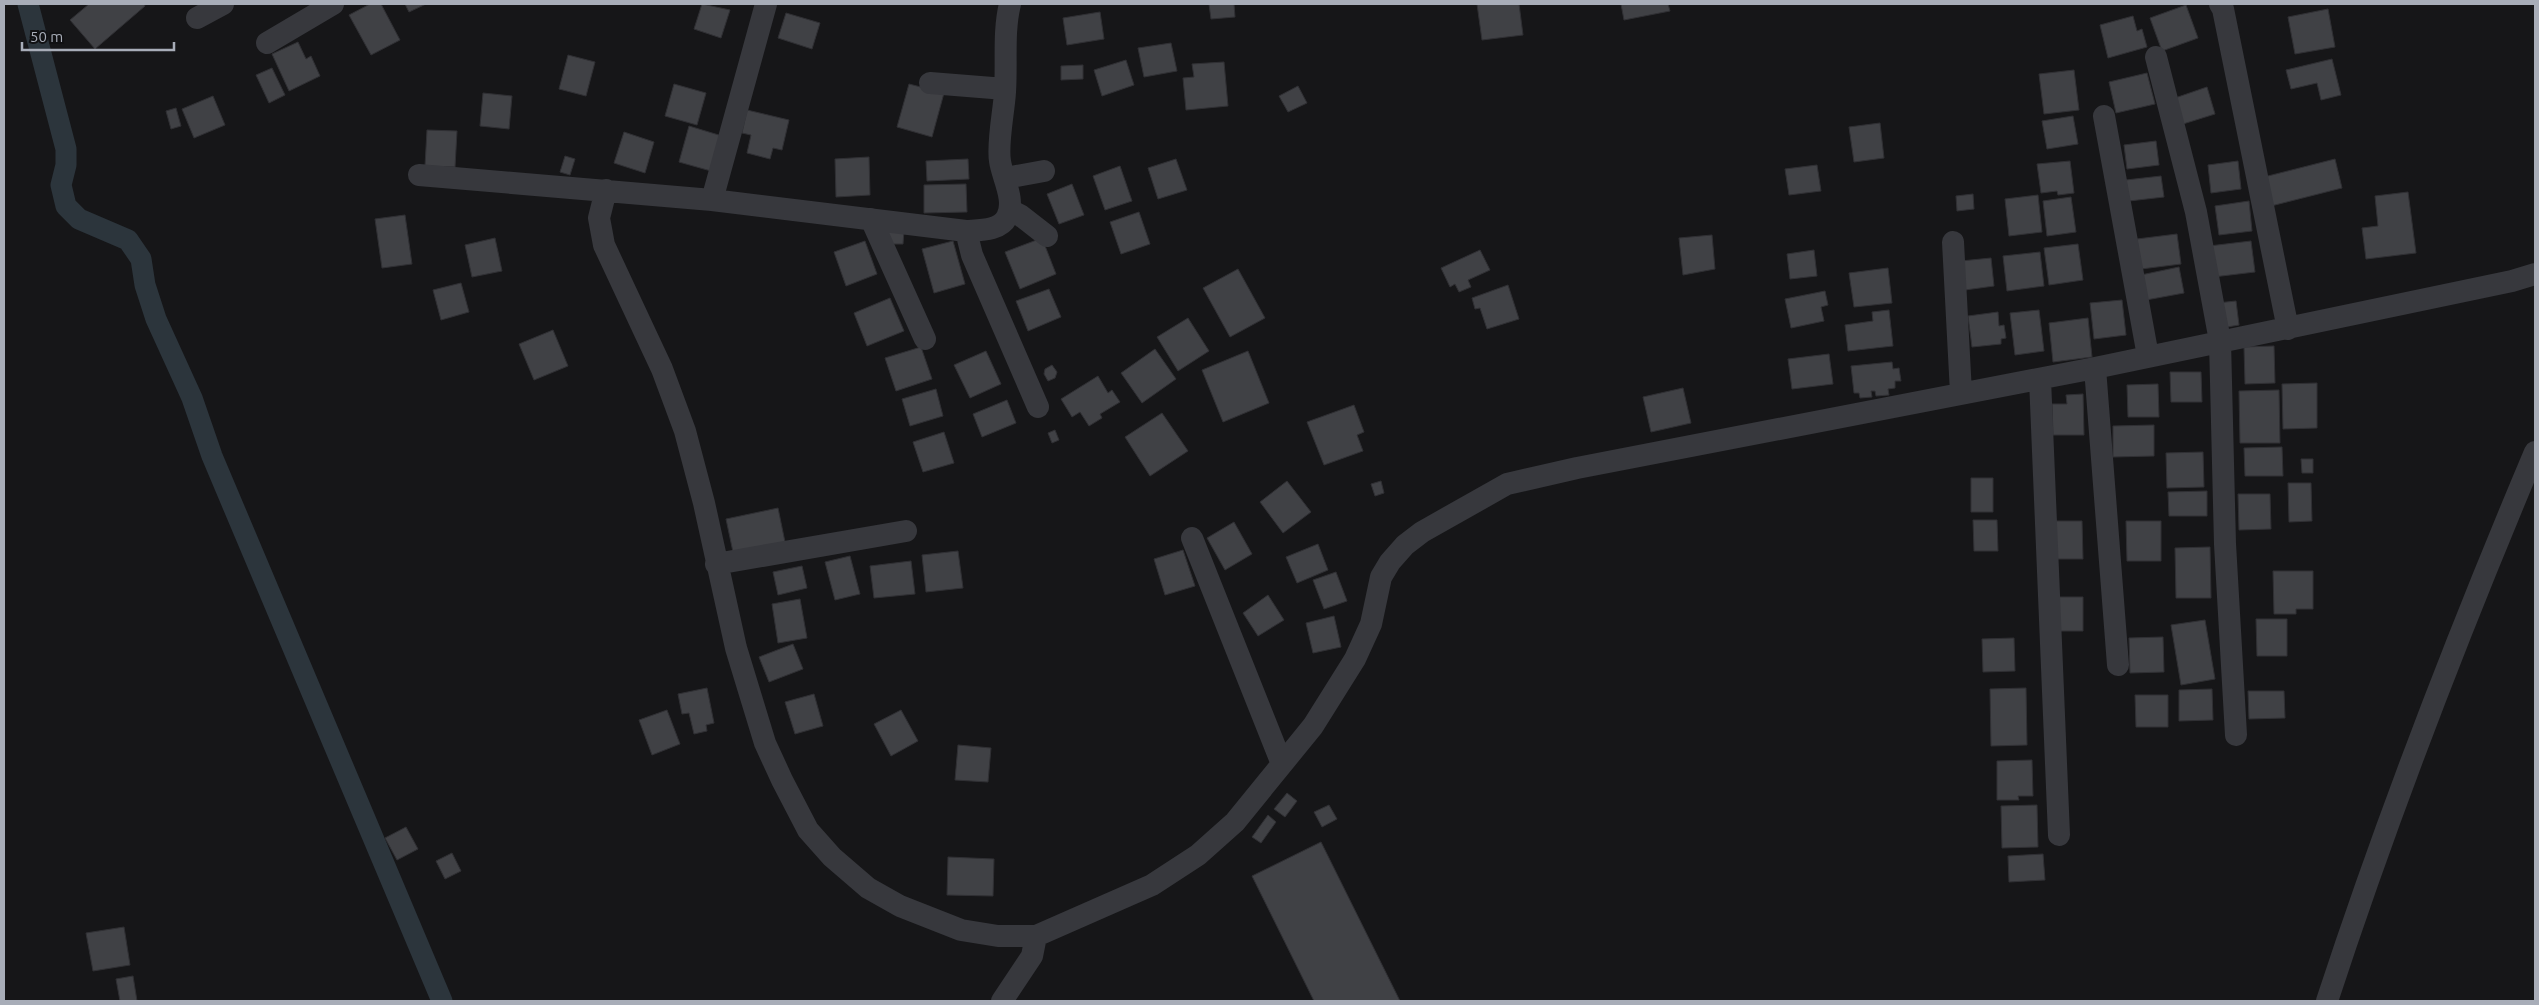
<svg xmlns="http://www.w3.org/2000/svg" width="2539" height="1005" viewBox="0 0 2539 1005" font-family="Ubuntu,sans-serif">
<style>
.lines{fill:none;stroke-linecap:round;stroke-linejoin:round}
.canal{stroke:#2c353c;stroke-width:21}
.building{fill:#404145;stroke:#303034}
.minor{stroke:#37383d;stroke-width:22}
</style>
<rect width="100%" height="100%" fill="#161618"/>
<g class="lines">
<path class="canal" d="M28,4L66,149V165L61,185L66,206L79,219L128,240L141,259L145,285L156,319L192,398L212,456L442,1001"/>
</g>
<path class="building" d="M89,4H144L145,6L95,49L70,20Z
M370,4H381L400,40L371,55L349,15Z
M405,4H426L409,12Z
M702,4L730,10L721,38L694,29Z
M1209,4H1234L1235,17L1211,19Z
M1477,4H1519L1523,35L1482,40Z
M1621,4H1668L1670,11L1624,20Z
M2186,5L2198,38L2162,51L2150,18Z
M2328,9L2335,47L2295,54L2288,17Z
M1100,12L1104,39L1067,45L1063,18Z
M786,13L820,23L812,49L778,38Z
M2133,16L2137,31L2142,29L2147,47L2108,58L2100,25Z
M298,42L306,59L311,56L320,76L289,91L272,54Z
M1171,43L1177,71L1144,77L1138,48Z
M568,55L595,62L586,96L559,89Z
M2332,59L2341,95L2321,100L2317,83L2291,89L2286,70Z
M1126,60L1134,85L1102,96L1094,70Z
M1224,62L1228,106L1186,110L1183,78L1194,77L1192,64Z
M1083,65V79L1061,80V66Z
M272,68L285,95L269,103L256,75Z
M2074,70L2079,110L2044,114L2039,74Z
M2147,73L2155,104L2116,113L2109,82Z
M674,84L706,93L697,125L665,116Z
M909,84L944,93L932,137L897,127Z
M1298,86L1307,103L1288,112L1279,96Z
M2207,87L2215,114L2183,124L2175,98Z
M483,93L512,96L509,129L480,126Z
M213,96L225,125L194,138L182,109Z
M176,108L181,126L171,129L166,111Z
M747,110L789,120L782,150L773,148L770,159L747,153L751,135L742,133Z
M2073,116L2078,144L2047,149L2042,121Z
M1880,123L1884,158L1854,162L1849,127Z
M689,126L722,136L711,171L679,162Z
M427,130L457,131L455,167L425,166Z
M624,132L654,142L645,173L614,163Z
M2156,141L2159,165L2127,169L2124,145Z
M565,156L575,159L570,175L560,172Z
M869,157L870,195L836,197L835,159Z
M968,159L969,179L927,181L926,161Z
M1176,159L1187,190L1158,199L1148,168Z
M2335,159L2342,188L2271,206L2264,177Z
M2070,161L2074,193L2058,195L2057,191L2041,193L2037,164Z
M2238,161L2241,189L2211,193L2208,165Z
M1817,165L1821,191L1789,195L1785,169Z
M1120,166L1132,201L1105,210L1093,176Z
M2161,176L2164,197L2129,201L2126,180Z
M966,184L967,212L924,213V185Z
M1072,184L1084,215L1059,224L1047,194Z
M2408,192L2416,253L2366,259L2362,228L2378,226L2375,196Z
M1973,194L1974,209L1957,211L1956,196Z
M2038,195L2042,232L2009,236L2005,199Z
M2071,197L2076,232L2047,236L2043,201Z
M2249,201L2252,231L2219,235L2215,206Z
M1139,212L1150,244L1121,254L1110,222Z
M405,215L412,264L382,268L375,219Z
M887,229L904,230L903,244H886Z
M2177,234L2181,264L2141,269L2137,239Z
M1712,235L1715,269L1683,275L1679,238Z
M495,238L502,271L472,277L465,245Z
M1042,238L1056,274L1020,289L1005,252Z
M865,241L877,274L846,286L834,252Z
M953,241L965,284L934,293L922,249Z
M2251,241L2255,272L2213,277L2209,246Z
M2078,244L2083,280L2049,285L2044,248Z
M1480,250L1490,270L1468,280L1471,287L1459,292L1455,284L1450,287L1441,268Z
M1814,250L1817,276L1790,279L1787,254Z
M2040,252L2044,286L2007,291L2003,256Z
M1991,258L1994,286L1965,290L1961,261Z
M2179,267L2184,293L2146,300L2141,275Z
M1888,268L1892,303L1854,307L1849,273Z
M1238,269L1265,318L1230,337L1203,288Z
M461,283L469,312L441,320L433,290Z
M1508,285L1519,319L1487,329L1480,308L1475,309L1472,298Z
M1049,289L1061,317L1028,331L1016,301Z
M1825,291L1828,305L1821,307L1824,321L1791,328L1785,299Z
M890,298L904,331L867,346L854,313Z
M2122,300L2126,335L2094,339L2090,303Z
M2236,301L2239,325L2221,328L2217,303Z
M1889,310L1893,346L1848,351L1845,325L1873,321L1872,312Z
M2039,310L2044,351L2015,355L2010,313Z
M1998,312L1999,326L2004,325L2006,338L2001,339V344L1972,347L1968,316Z
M1188,318L1209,351L1178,371L1157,337Z
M2088,318L2092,357L2053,362L2049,323Z
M553,330L568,366L534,380L519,344Z
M2274,346L2275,383L2245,384L2244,347Z
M921,347L932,379L896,391L885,358Z
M1155,349L1176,379L1142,403L1121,373Z
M986,351L1001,384L970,398L954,365Z
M1248,351L1269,403L1223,422L1202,370Z
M1829,354L1833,384L1792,389L1788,359Z
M1892,362L1893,369L1899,368L1901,381H1895V388L1888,389L1889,395L1876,396L1875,391H1871L1872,397L1860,398L1859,393H1854L1851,366Z
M1052,365L1057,372L1055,378L1048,381L1044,374L1045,369Z
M2170,372H2201L2202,402H2171Z
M1098,376L1108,393L1112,390L1120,402L1100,414L1102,418L1089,426L1080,412L1072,417L1061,399Z
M2317,383V428L2283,429L2282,384Z
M2158,384L2159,417H2128L2127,385Z
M1683,388L1691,423L1651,432L1643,397Z
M936,389L943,416L910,426L902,399Z
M2279,390L2280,443H2240L2239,391Z
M2083,394L2084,435H2053L2052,404H2067L2066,395Z
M1007,400L1016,423L982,437L973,414Z
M1354,405L1364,432L1357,435L1363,451L1324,465L1307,422Z
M1162,413L1188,451L1150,476L1125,437Z
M2154,425V456L2113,457V426Z
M1055,430L1059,440L1052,443L1048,433Z
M944,432L954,463L923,472L913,442Z
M2282,447L2283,476H2245L2244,448Z
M2203,452L2204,487L2167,488L2166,453Z
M2301,459H2313V473H2302Z
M1971,478H1993V512H1971Z
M1287,481L1311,512L1283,533L1260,502Z
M1381,481L1384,493L1375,496L1371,484Z
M2288,483H2311L2312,521L2289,522Z
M2207,491V516H2169L2168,492Z
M2238,494H2270L2271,529L2239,530Z
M778,508L785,542L733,552L726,519Z
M1973,520H1997L1998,551H1974Z
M2052,521H2082L2083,559H2053Z
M2126,521H2161V561H2127Z
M1234,522L1252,554L1225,570L1207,538Z
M1318,544L1328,570L1297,583L1286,557Z
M2210,547L2211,598H2176L2175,548Z
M1183,550L1195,586L1165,595L1154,559Z
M958,551L963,588L926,592L922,555Z
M850,556L860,594L835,600L825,562Z
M911,561L915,594L874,598L870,566Z
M802,566L807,588L778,595L773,572Z
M2273,571H2313V609H2296V614H2274Z
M1336,572L1347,601L1324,609L1313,580Z
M1268,595L1284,620L1258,636L1243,613Z
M2058,597H2083V631H2059Z
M800,599L807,638L778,643L772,604Z
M1334,616L1341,647L1313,653L1306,623Z
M2256,619H2287V656H2257Z
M2205,620L2215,679L2181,685L2171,625Z
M2163,637L2164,672L2130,673L2129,638Z
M2014,638L2015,671L1983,672L1982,639Z
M793,644L803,669L769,682L759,657Z
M707,688L714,723L706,725L707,731L694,734L689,713L682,714L678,694Z
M2026,688L2027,745L1991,746L1990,689Z
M2212,689L2213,720L2179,721V690Z
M2248,691H2284L2285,718L2249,719Z
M814,694L823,726L795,734L785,702Z
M2135,695H2168V727H2136Z
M667,710L680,744L652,755L639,720Z
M901,710L918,741L891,756L874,724Z
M958,745L991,748L988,782L955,780Z
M2032,760L2033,796H2018L2019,800H1997V761Z
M1287,793L1297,801L1285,817L1274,809Z
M1329,805L1337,819L1322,827L1314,812Z
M2037,805L2038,847L2002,848L2001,806Z
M1268,815L1276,822L1261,843L1252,837Z
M406,827L418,849L397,860L385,838Z
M1321,842L1400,1001H1314L1252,876Z
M452,853L461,871L445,879L436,861Z
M2043,854L2045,880L2009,882L2008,856Z
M948,857L994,859L993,896L947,895Z
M124,927L130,965L93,971L86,933Z
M133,976L137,1001H120L116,979Z"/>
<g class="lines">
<path class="minor" d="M2220,4L2223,9L2288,329
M197,18L223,4
M267,43L333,4
M2156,57L2196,212L2220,341L2225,544L2236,735
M930,83L1005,89
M2104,116L2148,356
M419,175L712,200L966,231C980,230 1000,231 1007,217C1016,200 1002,177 1000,161C997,143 1004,111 1005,92C1007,63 1003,32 1010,4
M1006,178L1044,171
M606,190L599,218L604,245L662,369L685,431L704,503L736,648L765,743L782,780L808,830L832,857L868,888L900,906L961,930L998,936H1036L1152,885L1198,855L1235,822L1313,726L1355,659L1371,624L1381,577L1390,562L1405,545L1422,532L1507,484L1577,468L2095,368L2512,281L2535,274
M712,200L766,4
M1010,210L1020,215L1047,236
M871,219L925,339
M966,231L972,255L1038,407
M1953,242L1961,393
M2095,368L2118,665
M2040,379L2059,835
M1192,538L1282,764
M716,564L906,531
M1002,1001L1032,956L1036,936
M2327,1001C2388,815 2459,632 2535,452"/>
</g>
<rect width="2539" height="1005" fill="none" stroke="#a8adb8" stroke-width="10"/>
<path d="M22 42v8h152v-8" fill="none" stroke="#a8adb8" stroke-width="2.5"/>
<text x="30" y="42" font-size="15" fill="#a8adb8" stroke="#111113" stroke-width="4" paint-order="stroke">50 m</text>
</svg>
